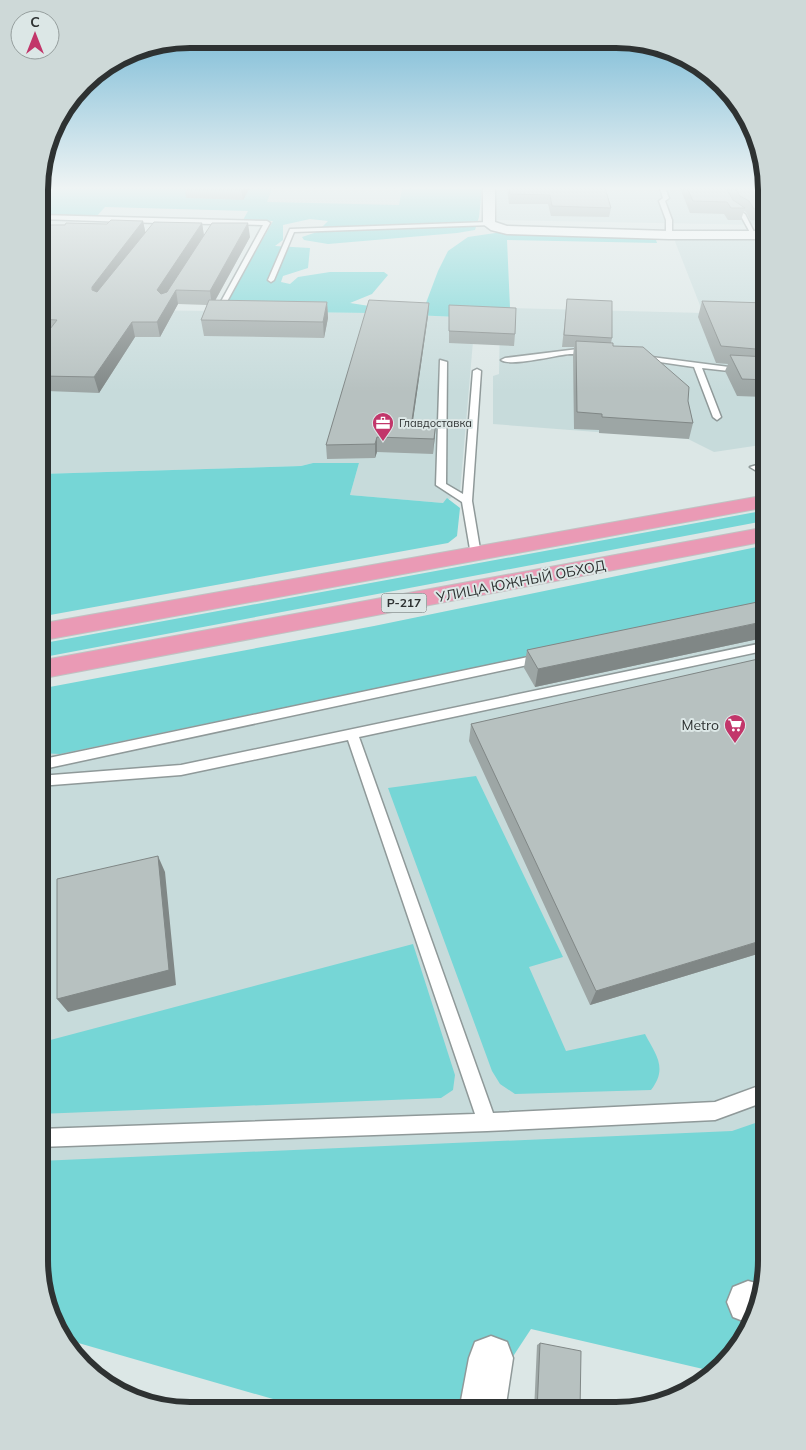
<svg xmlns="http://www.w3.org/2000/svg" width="806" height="1450" viewBox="0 0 806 1450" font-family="Mulish,sans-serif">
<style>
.built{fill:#c7dbdb}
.green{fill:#76d6d6}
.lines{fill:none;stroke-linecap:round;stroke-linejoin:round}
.lane-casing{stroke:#8f9999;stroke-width:3}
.street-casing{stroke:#8f9999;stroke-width:3}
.primary-casing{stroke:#c0c2c2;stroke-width:2}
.lane{fill:#fff;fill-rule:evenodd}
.street{fill:#fff;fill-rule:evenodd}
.primary{fill:#ea9ab5;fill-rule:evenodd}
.wall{fill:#9da6a5}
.shaded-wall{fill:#808786}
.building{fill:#b7c1c0;stroke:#808786}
.labels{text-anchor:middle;stroke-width:4;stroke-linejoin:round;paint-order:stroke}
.far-poi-label{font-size:11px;fill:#2e3232;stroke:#dce7e6;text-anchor:start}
.shield{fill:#dce7e6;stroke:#626868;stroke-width:1}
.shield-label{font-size:12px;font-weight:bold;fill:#2e3232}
.street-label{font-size:14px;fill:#2e3232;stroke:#dce7e6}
.poi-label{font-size:14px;fill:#2e3232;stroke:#dce7e6;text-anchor:end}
.rim{fill:none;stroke:#2e3232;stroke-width:6}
</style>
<rect width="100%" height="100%" fill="#dce7e6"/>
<path class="built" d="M40,188L473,189V215L40,205Z
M495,189H767V225L497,220Z
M767,238V444L714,452L688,439L493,424V376L499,374L500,319L510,308L703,313L674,239Z
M40,309L370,313L475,318L460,492L443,503L350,495L359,463H313L301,466L40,474Z
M767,598V1250L49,1312L39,1260V731Z"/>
<path class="green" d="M272,188L267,202L399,205L402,189H482L479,217L475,230L457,233L328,244L304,240L302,237L317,232L328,221L310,219L283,225V240L275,246L310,248L308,268L283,276L281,282L290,284L298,277L330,272H384L388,275L372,294L350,303L376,307L426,303L438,271L448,251L468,237L502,232L651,239L656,240L657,243L507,240L510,308L500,319L370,313L222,311L273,221L243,220L248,211L105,207L97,216L40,214V189Z
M313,463H359L350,495L443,503L447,498L460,508L457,536L448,543L39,617L40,474L301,466Z
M756,512L765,518L764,521L39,658V644Z
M767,545V607L60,754L39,753V689L374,626Z
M476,776L563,957L529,967L566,1051L645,1034C656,1055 668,1068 651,1090L515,1094L500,1084L492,1071L388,788Z
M413,944L455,1075L453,1090L441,1098L39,1114V1043Z
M767,1119V1270L763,1291L747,1288L736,1352L716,1372L531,1329L510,1361L463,1411L311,1410L68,1340L47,1309L39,1260V1161L732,1131Z"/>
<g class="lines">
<g class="lane-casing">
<path id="lane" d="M660,188H665L669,198L665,201L672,220V235L669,237L666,235V220L659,201L663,198Z
M728,204H732L735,209L745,214L756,236H752L741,216L731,211Z
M40,215L267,221L270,223L224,307L221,309L218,307L263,225L220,224L209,238L206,236L214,224L163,223L152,236L149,234L157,223L40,219Z
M489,222L491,225L294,232L274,280L271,282L268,280L290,229Z
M578,349L589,350L593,352C587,356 577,354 570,354C556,355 511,367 501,360L505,358Z
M636,355L729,367L767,368V372L729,371L702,368L721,417L717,420L713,417L694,367L639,359H636Z
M440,360L447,362L446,484L463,494L473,371L477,369L481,371L472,501L481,555L476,558L471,555L462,502L436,485Z
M767,462V468L755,470L750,467Z
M767,642V650L359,737L493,1113L715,1102L767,1083V1101L715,1120L487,1131L39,1147V1129L475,1114L348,740L181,775L39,786V776L181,765Z
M542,654L548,658L546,661L39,770V760Z"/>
</g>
<g class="street-casing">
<path id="street" d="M483,188H495V222L507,226L669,231H767V239H669L507,234L491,230L483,224Z
M748,1281L764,1285L759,1309L751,1324L733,1317L727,1302L733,1287Z
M491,1336L507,1342L513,1358L505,1411H459L469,1358L475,1342Z"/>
</g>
<g class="primary-casing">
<path id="primary" d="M767,495V507L39,641V624Z
M767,527V541L39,679V661Z"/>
</g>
<use href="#lane" class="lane"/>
<use href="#street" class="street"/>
<use href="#primary" class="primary"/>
</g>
<path class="wall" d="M185,188H250L243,200L186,198Z
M507,188H605L611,208L609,217L551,216L548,204H509Z
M680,188H767V191L764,193L767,198V221L750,220L746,212L744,211L741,220H728L724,214L690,213Z
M143,221L145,232L202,223L204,236L250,237L215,301L327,302L328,318L324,338L204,336L201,320L207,305L178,304L160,337H135L99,393L47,391L40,401V342L46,334H40V225L107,224Z
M762,248H767V273L759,258Z
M567,299L612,338L611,343L613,346L688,401L693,423L689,439L599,433V430L574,429L573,356L574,347H562Z
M702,301L767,303V399L766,397L737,396L725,371L728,364L716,363L698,317Z
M429,303L428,316L413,420L435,435L433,454L377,452L375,458L327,459L326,445Z
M449,305L515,334L514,346L449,343Z
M767,600V637L535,687L524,668L527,650Z
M767,657V951L590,1005L469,741L471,724Z
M540,1343L580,1411H534L537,1345Z
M695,1384L699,1385L686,1392V1386Z"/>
<path class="shaded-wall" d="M241,188H250L243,200Z
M760,188H767V191L757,198Z
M143,221L146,235L96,302L92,287Z
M202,223L204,236L160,304L157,290Z
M248,223L250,237L212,306L210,291Z
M176,290L178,304L160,337L157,322Z
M327,302L328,318L324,338L323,322Z
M429,303L428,316L411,434L412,420Z
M132,322L135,337L99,393L94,377Z
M42,376L47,391L40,401V378Z
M436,421L435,435L433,454L434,439Z
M377,437V452L375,458V444Z
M767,621V637L535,687L538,669Z
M158,856L165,872L176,985L68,1012L57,999Z
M767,939V951L590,1005L596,991Z"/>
<path class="building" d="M509,188H605L611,208L552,206L550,195L510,194Z
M687,188H726L733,200L745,208H731L727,202L693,201Z
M735,188H762L767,198V209H754L749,201L740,196Z
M111,220L143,221L92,287V290L97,292L154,222L202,223L157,290L161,294L167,292L212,223H248L210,291L176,290L157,322H132L94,377L42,376L40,378V342L57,320L40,319V263L46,258L40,255V225H65L66,223L107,224Z
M762,248H767V257Z
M567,299L612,301V338L564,335Z
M209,300L327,302L323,322L201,320Z
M369,300L429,303L412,420L436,421L434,439L377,437L375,444L326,445Z
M702,301L767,303V350L721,346Z
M449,305L516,308L515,334L449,331Z
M576,341L613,343V346L643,347L689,387L688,401L693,423L602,417V414L577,412Z
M730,355L767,357V380L742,379Z
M767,600V621L538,669L527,650Z
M767,657V939L596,991L471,724Z
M158,856L169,970L57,999V879Z
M540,1343L581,1351L580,1411H537Z"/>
<linearGradient id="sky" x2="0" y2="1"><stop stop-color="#6bb3d2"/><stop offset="0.48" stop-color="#eff4f4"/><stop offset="1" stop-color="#eff4f4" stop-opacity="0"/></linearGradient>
<rect width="806" height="392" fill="url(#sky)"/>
<defs>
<g id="office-pin" transform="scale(1.125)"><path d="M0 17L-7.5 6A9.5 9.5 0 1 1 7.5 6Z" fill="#c2366a" stroke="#dce7e6"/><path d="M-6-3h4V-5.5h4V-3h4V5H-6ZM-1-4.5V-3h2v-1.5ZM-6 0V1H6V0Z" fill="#fff"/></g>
<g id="supermarket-pin" transform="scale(1.125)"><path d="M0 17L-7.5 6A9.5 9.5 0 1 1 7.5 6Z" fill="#c2366a" stroke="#dce7e6"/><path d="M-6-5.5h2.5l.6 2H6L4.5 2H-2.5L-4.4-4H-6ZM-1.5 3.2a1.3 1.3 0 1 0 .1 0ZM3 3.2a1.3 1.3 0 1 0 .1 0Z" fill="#fff"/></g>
</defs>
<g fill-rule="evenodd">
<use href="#office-pin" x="383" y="423"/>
<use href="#supermarket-pin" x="735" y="725"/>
</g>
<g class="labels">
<g class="far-poi-label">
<text x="399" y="427">Главдоставка</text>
</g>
<rect class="shield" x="381.5" y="593.5" width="45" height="19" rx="4"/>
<g class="shield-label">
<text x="404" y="607">Р-217</text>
</g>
<g class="street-label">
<text transform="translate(521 581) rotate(-11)" y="5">УЛИЦА ЮЖНЫЙ ОБХОД</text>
</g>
<g class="poi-label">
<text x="719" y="730">Metro</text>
</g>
</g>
<path d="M0 0H806V1450H0ZM190 48H616A142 142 0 0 1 758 190V1260A142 142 0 0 1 616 1402H190A142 142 0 0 1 48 1260V190A142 142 0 0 1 190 48Z" fill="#ced9d8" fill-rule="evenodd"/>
<path class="rim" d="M190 48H616A142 142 0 0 1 758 190V1260A142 142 0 0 1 616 1402H190A142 142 0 0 1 48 1260V190A142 142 0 0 1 190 48Z"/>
<g transform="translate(35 35)"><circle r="24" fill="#dce7e6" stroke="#969f9e"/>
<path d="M0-4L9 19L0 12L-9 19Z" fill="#c2366a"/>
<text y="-8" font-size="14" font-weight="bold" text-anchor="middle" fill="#2e3232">С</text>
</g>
</svg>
